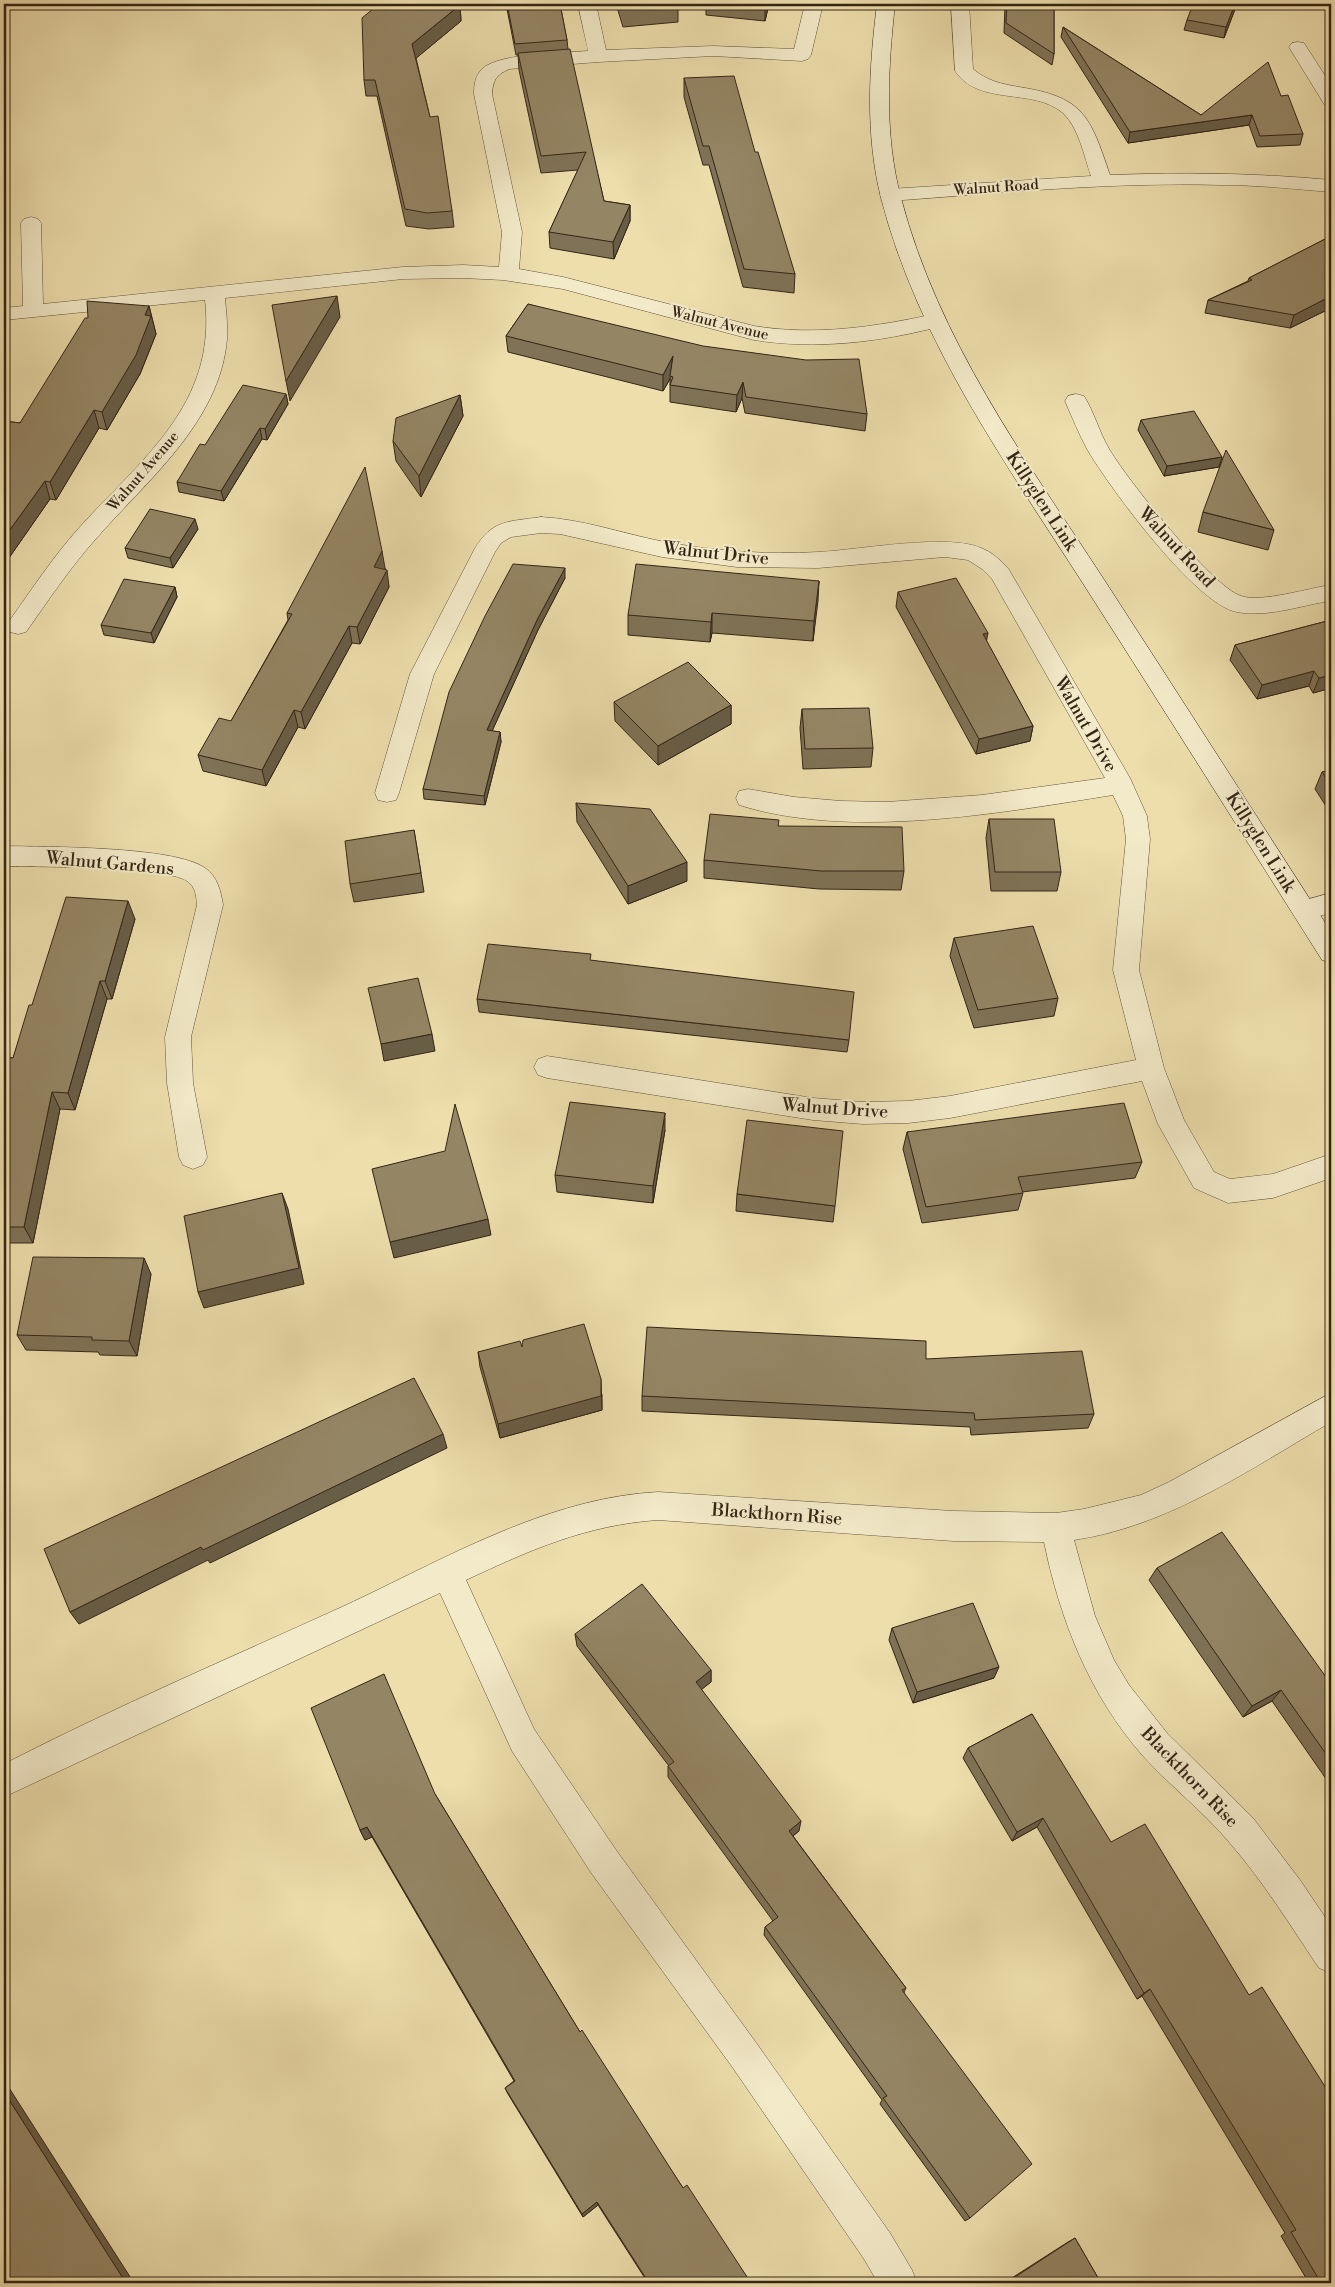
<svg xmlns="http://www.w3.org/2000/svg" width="1335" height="2287" viewBox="0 0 1335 2287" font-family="'Libre Bodoni',serif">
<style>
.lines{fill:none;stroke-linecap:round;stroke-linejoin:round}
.street-casing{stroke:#62533c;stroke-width:1}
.secondary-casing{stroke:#342516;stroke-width:1}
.street{fill:#f3eac9;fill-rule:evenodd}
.secondary{fill:#f3eac9;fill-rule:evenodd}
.wall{fill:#7f7256;stroke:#342516}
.shaded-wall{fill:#685d46;stroke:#342516}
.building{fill:#948564;stroke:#342516}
.labels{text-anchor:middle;stroke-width:4;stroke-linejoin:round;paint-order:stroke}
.far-street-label{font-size:15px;fill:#342516;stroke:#f3eac9}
.street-label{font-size:18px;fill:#342516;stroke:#f3eac9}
</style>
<rect width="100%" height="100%" fill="#eddeac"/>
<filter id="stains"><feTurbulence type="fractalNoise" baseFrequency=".004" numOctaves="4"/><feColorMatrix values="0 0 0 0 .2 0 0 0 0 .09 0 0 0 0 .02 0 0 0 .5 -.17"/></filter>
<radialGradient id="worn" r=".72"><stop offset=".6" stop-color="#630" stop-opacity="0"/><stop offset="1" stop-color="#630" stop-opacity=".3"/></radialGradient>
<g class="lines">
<g class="street-casing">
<path id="street" d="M578,4H596L606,50L713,46L794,49L805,4H823L811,55L808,59L802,61L713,56L598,62L509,69C496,75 493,80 492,94L522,232L519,269L563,277L754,326C816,336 874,327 935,314L942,316L945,321L942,326C881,342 817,350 754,340L563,289L503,280L463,278L403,279L225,298C226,311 228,325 227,339C220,423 145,482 94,541C69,569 48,601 26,632L18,634L10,632L6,626L10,620C32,589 53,557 78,529C141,459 217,405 205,300L4,320V308L23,306L21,223L24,219L31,217L38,219L41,223L43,304L403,267L463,265L499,267L502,232L474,94C474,85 475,76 482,69C498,53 564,53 588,51Z
M951,4H969L973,69C987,81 1002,84 1019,87C1084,97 1090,116 1110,175C1184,172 1257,173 1331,180V192C1294,189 1258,185 1221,185C1111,182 1000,193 890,201L883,199L880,195L883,191L890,189L1091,176C1084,156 1079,128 1063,113C1033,87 979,107 955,71Z
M1298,42L1304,43L1331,85V106L1324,104L1289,47L1292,43Z
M1076,394L1084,396C1094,412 1099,431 1108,447C1125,477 1212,587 1241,596C1261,603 1309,588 1331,585V601C1301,605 1268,618 1237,612C1196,605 1109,487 1087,449C1079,434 1072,417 1065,401L1068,396Z
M541,517C581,519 621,533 660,541C711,551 767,555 819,552C859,550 947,533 981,548C992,552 1000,560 1008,568L1130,778L1147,816L1150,839L1139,970L1164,1068L1184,1120L1214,1172L1230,1179L1273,1174L1331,1154V1178L1273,1198L1228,1203L1194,1188L1158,1124L1142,1081L950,1118L908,1123L863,1124L813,1120L547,1078L538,1075L534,1067L538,1059L547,1056L813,1098L863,1102L908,1101L950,1096L1136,1060L1113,970L1126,839L1123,816L1113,795C1000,813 851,840 739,805L736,798L739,791L748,789L794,797L841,801L887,802L982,795L1105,778L992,579L982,569L968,560L945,557L818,568L737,567L662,557L560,534L541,533L511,537L501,543L495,552L434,674L399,793L396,800L387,802L378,800L375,793L410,674L474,550C492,519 508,522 541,517Z
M4,846C46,847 174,846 205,868C217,876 221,891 223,905L191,1037L193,1083L207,1157L203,1165L193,1169L183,1165L179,1157L167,1083L165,1037L197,905C196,896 196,887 187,881C165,866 37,867 4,866Z
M1331,893V913L1304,920L1295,917L1291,910L1295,903Z
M1331,1393V1422C1250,1469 1169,1526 1074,1540L1095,1616L1114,1660L1129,1685L1167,1733L1253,1818L1300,1880L1331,1926V1973L1319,1968C1290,1925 1263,1881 1229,1842C1203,1811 1170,1786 1143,1756C1090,1696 1060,1620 1044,1542L953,1541L658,1520C586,1525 530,1550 466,1580L534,1729L616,1850L757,2044L890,2233L912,2270L917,2283H878L864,2259L733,2068L592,1874L512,1751L440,1593L4,1797V1764C115,1707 230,1658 344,1606C443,1560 546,1498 658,1492L953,1511L1056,1513L1084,1509L1141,1495L1169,1482Z"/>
</g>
<g class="secondary-casing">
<path id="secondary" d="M877,4H895C888,68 884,134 901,198C938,339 1024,457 1103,578C1179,695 1255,814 1331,932V963L1322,960C1243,835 1164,710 1084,585C1005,462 918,341 881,198C865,134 869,68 877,4Z"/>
</g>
<use href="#street" class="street"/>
<use href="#secondary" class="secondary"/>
</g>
<path class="wall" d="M506,4H560L567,40L568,49L604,201L630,205V221L614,259L550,248L549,232L578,170L541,173L519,70L518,55H516Z
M616,4H678V22L623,27Z
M706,4H769L765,21L706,15Z
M1005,4H1054V54L1052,65L1004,33Z
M1237,4L1224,38L1184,30L1187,20Z
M392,5H460L461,21L416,58L452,211L454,227L429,229L406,226L377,96H366L364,80Z
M1063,27L1201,115L1281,96L1303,134L1300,145L1257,147L1249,125L1128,143L1061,37Z
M684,78L795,274L794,293L743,287L709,165H703L684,97Z
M1331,236V308L1290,328L1205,313L1208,300L1248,281L1249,278Z
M528,304L867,414L865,431L745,413L742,398L736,412L670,402V379L663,391L508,352L506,336Z
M149,306L156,334L140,374L107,430L99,428L56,500L50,499L4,565V421L20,423L88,318Z
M286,394L288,404L267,440L262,439L224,501L179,492L177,482L205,445Z
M460,395L463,416L421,497L396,461L393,441Z
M1141,420L1222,457L1219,467L1164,476L1138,430Z
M1203,512L1274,530L1268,550L1198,532Z
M198,529L173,568L128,558L125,548Z
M385,568L389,587L360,644L352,643L305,729L298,727L266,786L203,771L198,755L231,721L288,620L287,613Z
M565,578L538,630L492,731L500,732L501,742L485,805L424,799L423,789Z
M819,581L813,641L712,633L710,642L628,635V615Z
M175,587L177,597L154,643L104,635L101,625Z
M898,592L986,640L1033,726L1030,741L976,754L896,607Z
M1331,620V688L1313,693L1309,686L1257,699L1230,660L1235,645Z
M614,702L731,705V724L658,765L615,721Z
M802,709L873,748L871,767L803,769L800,728Z
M1331,770V814L1315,789L1322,772Z
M576,803L687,881L628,904L577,822Z
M989,819L1061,872L1057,891H991L986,838Z
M778,826L904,871L901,890L819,889L704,878V860Z
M414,830L424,892L354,902L350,884Z
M135,919L112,999H107L75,1110L60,1109L33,1243H4V1057L13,1058L32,1005Z
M954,938L1058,998L1054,1016L974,1028L950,956Z
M477,999L849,1040L847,1052L479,1012Z
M665,1130L653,1203L557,1192L555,1175Z
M907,1132L1142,1162L1135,1178L1022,1192L1023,1193L1018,1210L922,1223L903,1149Z
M737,1194L835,1206L833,1222L736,1211Z
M151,1274L137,1356L100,1355L98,1352L26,1350L17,1335Z
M522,1347L602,1394V1410L500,1438L480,1367L478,1352Z
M926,1359L1094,1414L1088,1428L971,1435L970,1427L642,1411V1396Z
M1157,1568L1331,1684V1786L1272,1701L1243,1717L1149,1580Z
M892,1628L994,1678L913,1703L889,1640Z
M575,1634L711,1670V1682L701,1689L799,1831L793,1836L906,1988L904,1992L970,2218L965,2221L880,2104L882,2100L764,1935L765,1927L773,1921L668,1777V1766H669L577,1646Z
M1032,1714L1331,2283H1309L1281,2236L1285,2233L1142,1996L1137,1999L1037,1827L1012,1841L963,1758L968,1748Z
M435,1794L580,2032L683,2188L751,2283H648L598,2205L583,2217L508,2094L505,2088L514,2081L372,1837L365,1840L360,1830Z
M1075,2238L1101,2283H1004L1068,2242Z"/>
<path class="shaded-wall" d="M765,4H769L765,21Z
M1235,4H1237L1224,38L1226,27Z
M460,5L461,21L414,60L412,44Z
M1252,115L1249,125L1128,143L1130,132Z
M630,205V221L614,259L613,242Z
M337,296L340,317L290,401L286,381Z
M1331,296V308L1290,328L1294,315Z
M149,306L156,334L140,374L107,430L102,412Z
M673,356L670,379L663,391V375Z
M743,382L742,398L736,412L737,395Z
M286,394L288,404L267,440L265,429Z
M460,395L463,416L421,497L419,476Z
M94,410L99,428L56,500L50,482Z
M260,428L262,439L224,501L221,491Z
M1222,457L1219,467L1164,476L1167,466Z
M45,481L50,499L4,565V538Z
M195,519L198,529L173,568L170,558Z
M382,551L385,568L377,584L374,567Z
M565,568V578L538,630L488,740L487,730L537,620Z
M387,570L389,587L360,644L357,627Z
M819,581L818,601L813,641L814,621Z
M175,587L177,597L154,643L151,633Z
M712,613V633L710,642L711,622Z
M349,626L352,643L305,729L301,712Z
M988,633L985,649L983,634Z
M1314,671L1309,686L1257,699L1262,685Z
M1331,675V688L1313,693L1319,678Z
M731,705V724L658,765V746Z
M294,710L298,727L266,786L262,770Z
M1033,726L1030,741L976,754L979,739Z
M500,732L501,742L485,805L484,796Z
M687,862V881L628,904V886Z
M128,901L135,919L112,999L105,981Z
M100,981L107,999L75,1110L68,1093Z
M432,1034L435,1051L384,1061L381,1044Z
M52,1092L60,1109L33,1243L24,1227Z
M665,1113V1130L653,1203V1186Z
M282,1193L288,1209L304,1284L204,1308L198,1292Z
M488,1219L491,1235L394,1258L390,1242Z
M144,1258L151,1274L137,1356L129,1341Z
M601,1379L602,1410L500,1438L498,1424Z
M443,1434L447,1448L210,1563L208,1560L79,1624L70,1612L201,1547Z
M999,1667L994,1678L913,1703L917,1692Z
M711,1670V1682L696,1694V1682Z
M1281,1690L1272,1701L1243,1717L1252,1706Z
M1043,1818L1037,1827L1012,1841L1017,1832Z
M801,1821L799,1831L787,1840L789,1831Z
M367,1827L372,1837L365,1840L360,1830Z
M1150,1989L1142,1996L1137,1999L1144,1993Z
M4,2080L134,2283H126L4,2092Z
M597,2202L598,2205L583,2217L582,2214Z"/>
<path class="building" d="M379,4H390L392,5V4H458L460,5L412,44L430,117L438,116L452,211L427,213L405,209L375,80H364L362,18Z
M507,4H560L567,40L515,44Z
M621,4H658L622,7Z
M1007,4H1054V54L1006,23Z
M1193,4H1235L1226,27L1187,20Z
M1063,27L1201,115L1268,62L1281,96L1288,95L1303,134L1260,136L1252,115L1130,132Z
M570,49L604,201L630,205L613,242L549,232L586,152L541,156L518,53Z
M734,76L755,152H758L795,274L744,269L709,146H703L684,78Z
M1331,236V296L1294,315L1208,300L1252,280L1249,278Z
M337,296L286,381L272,305Z
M87,301L149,306L145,315L151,316L136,355L102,412L94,410L50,482L45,481L4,538V421L20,423L85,318H88Z
M528,304L703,346L806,360L859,359L867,414L746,397L743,382L737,395L670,385L673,377L670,376L673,356L663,375L506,336Z
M243,385L286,394L265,429L260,428L221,491L177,482L200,444L205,445Z
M460,395L419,476L393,441L396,418Z
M1194,411L1222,457L1167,466L1141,420Z
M1226,450L1274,530L1203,512Z
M365,467L382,551L374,567L387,570L357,627L349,626L301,712L294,710L262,770L198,755L219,718L231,721L292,614L287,613Z
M150,509L195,519L170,558L125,548Z
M513,564L565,568L537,620L487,730L500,732L484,796L423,789L449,692L485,616Z
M636,564L819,581L814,621L712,613L711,622L628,615Z
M956,578L988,633L983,634L1033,726L979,739L898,592Z
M124,579L175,587L151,633L101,625Z
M1331,620V675L1319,678L1314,671L1262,685L1235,645Z
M688,662L731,705L658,746L614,702Z
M869,708L873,748L805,749L802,709Z
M1331,770V786L1322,772Z
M576,803L650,809L687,862L628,886Z
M710,814L779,820L778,826L902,827L904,871H821L704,860Z
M989,819H1054L1061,872H995Z
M414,830L421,873L350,884L345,841Z
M66,897L128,901L105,981H100L68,1093L52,1092L24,1227H4V1057L13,1058L29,1005H32Z
M1033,926L1058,998L978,1010L954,938Z
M488,944L591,954L590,960L854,992L849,1040L477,999Z
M418,978L432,1034L381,1044L368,988Z
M570,1102L665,1113L653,1186L555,1175Z
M1124,1103L1142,1162L1018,1177L1023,1193L926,1207L907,1132Z
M455,1104L488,1219L390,1242L372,1169L445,1151Z
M747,1120L843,1131L835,1206L737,1194Z
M282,1193L299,1268L198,1292L184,1216Z
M33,1257L144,1258L129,1341L92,1340V1337L17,1335Z
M584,1324L601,1379V1396L498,1424L478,1352L520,1341L522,1347L523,1340Z
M647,1327L926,1341V1359L1082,1351L1094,1414L975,1420L974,1413L642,1396Z
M414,1378L443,1434L203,1550L201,1547L70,1612L44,1549Z
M1222,1532L1331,1684V1761L1281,1690L1252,1706L1157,1568Z
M642,1584L711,1670L696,1682L801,1821L789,1831L906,1988L902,1990L1032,2164L970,2218L883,2098L887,2096L765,1927L778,1917L668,1766L674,1762L575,1634Z
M973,1603L999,1667L917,1692L892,1628Z
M384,1674L435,1794L580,2032L582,2030L683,2188L687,2185L751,2283H649L597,2202L582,2214L505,2088L515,2081L367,1827L360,1830L311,1708Z
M1032,1714L1111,1842L1145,1824L1249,1995L1262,1987L1331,2096V2283H1321L1291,2232L1296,2230L1150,1989L1144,1993L1043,1818L1017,1832L968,1748Z
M4,2092L126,2283H4Z
M1075,2238L1101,2283H1006Z"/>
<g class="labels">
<g class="far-street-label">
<text transform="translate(996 187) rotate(-4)" y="5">Walnut Road</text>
<text transform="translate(720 323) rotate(14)" y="5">Walnut Avenue</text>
<text transform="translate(143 471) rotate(-49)" y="5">Walnut Avenue</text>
</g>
<g class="street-label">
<text transform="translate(1042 501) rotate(57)" y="6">Killyglen Link</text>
<text transform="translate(1177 547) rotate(47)" y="6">Walnut Road</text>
<text transform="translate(716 553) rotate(6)" y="6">Walnut Drive</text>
<text transform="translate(1086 724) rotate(60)" y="6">Walnut Drive</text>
<text transform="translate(1261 842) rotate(58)" y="6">Killyglen Link</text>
<text transform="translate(110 863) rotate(5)" y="6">Walnut Gardens</text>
<text transform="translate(835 1108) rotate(4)" y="6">Walnut Drive</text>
<text transform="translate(777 1514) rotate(4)" y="6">Blackthorn Rise</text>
<text transform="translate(1190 1777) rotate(46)" y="6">Blackthorn Rise</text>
</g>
</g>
<rect width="1335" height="2287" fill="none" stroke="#eddeac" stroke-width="20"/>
<rect x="5" y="5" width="1325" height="2277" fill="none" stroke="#342516" stroke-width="2.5"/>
<rect x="10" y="10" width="1315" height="2267" fill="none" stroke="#342516"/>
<rect width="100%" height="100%" filter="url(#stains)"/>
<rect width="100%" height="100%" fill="url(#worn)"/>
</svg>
